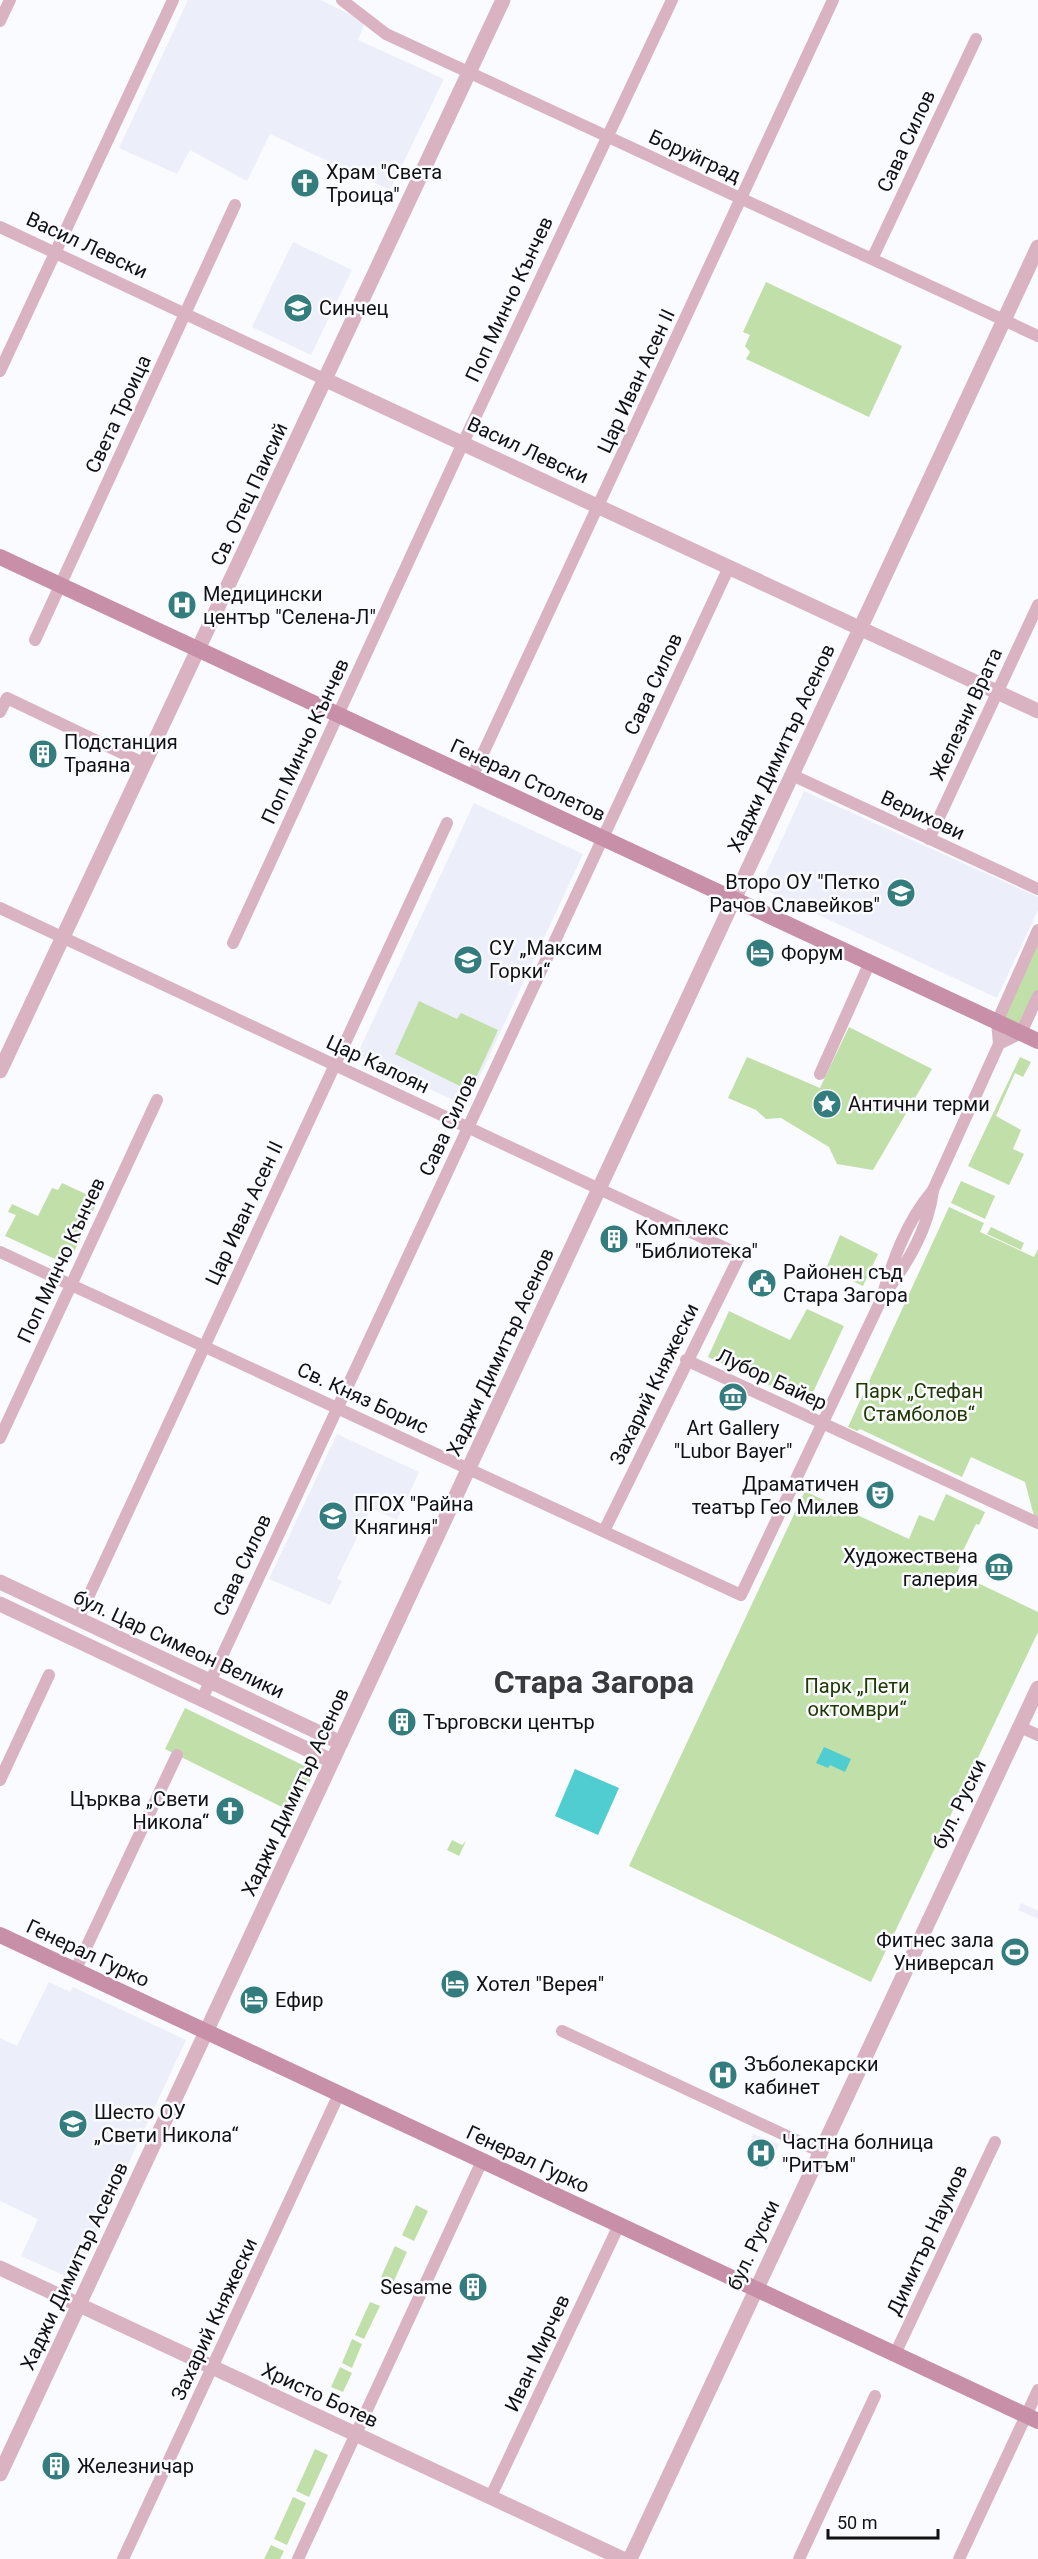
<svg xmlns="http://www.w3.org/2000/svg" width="1038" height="2559" viewBox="0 0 1038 2559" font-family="Roboto,sans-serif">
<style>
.built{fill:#eceffa}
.green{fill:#c1dfa8}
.water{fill:#50cdd0}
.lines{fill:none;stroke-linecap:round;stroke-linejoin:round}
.minor{stroke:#dab3c3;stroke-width:12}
.tertiary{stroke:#dab3c3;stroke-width:15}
.secondary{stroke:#c790a8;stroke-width:16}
.labels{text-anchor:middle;stroke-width:5;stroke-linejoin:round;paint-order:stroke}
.street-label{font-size:20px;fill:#111113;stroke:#fafbff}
.poi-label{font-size:20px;fill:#111113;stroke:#fafbff;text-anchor:start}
.park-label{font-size:20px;fill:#203801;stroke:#fafbff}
.town-label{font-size:32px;font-weight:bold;fill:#393a3d;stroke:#fafbff}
</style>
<rect width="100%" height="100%" fill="#fafbff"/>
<path class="built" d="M188,0H321L365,22L358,40L444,79L390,190L270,134L247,181L190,150L177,174L119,148Z
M293,242L352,270L311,355L252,327Z
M804,791L1038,897V910L997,998L765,890V876Z
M474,803L583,854L466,1106L357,1055Z
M337,1434L419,1472L397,1520L371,1508L337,1579L342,1581L330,1605L269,1579Z
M1021,1903L1038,1911V1919L1018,1910Z
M49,1982L70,1992L73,1987L186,2040L74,2280L21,2256L38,2219L0,2201V2038L17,2046Z
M753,2134L779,2144L767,2170L756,2165L758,2161L746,2155Z"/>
<path class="green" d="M766,282L902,346L869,417L746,359L750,352L745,346L750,335L743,332Z
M1038,931V996L1021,1033L997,1022Z
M419,1001L457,1019L461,1013L498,1030L470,1091L395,1054Z
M849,1027L932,1069L873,1170L837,1164L829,1147L781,1118L766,1119L756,1110L728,1098L747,1057L820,1088Z
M1020,1057L1031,1062L1023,1077L1015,1073L996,1116L1021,1130L1013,1149L1024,1154L1009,1185L968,1166Z
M961,1181L995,1196L985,1219L951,1203Z
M62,1183L88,1195L100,1196L68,1265L5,1236L16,1215L8,1212L12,1204L38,1216L52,1188L58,1190Z
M949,1207L984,1223L980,1232L1034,1257L1038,1249V1518L1034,1516L1025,1482L971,1457L962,1477L860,1429L857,1431L848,1427Z
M991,1227L1024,1243L1021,1250L987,1234Z
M840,1235L878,1254L863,1286L826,1269Z
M807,1309L844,1326L808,1403L708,1357L729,1311L790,1340Z
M805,1491L836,1506L838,1511L847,1515L853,1513L909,1539L919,1515L934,1521L946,1494L985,1512L979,1525L976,1524L959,1559L962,1561L957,1573L1038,1612V1632L871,1982L629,1866Z
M185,1708L315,1771L294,1813L165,1749Z
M452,1840L462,1845L466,1841L459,1856L447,1850Z
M416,2205L428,2211L414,2241L402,2235Z
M395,2246L407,2252L393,2283L381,2277Z
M370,2302L380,2306L364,2339L355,2335Z
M352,2339L362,2344L352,2368L342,2363Z
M340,2367L352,2373L343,2392L331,2387Z
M315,2449L328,2455L309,2497L296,2491Z
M293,2497L306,2503L287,2545L274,2539Z
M271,2545L284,2551L280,2559H264Z"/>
<path class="water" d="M824,1747L851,1759L845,1772L830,1765L828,1768L816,1763Z
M575,1769L619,1788L598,1835L555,1816Z"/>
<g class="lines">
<path class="minor" d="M342,0L386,34L1038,336
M0,21L10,0
M0,227L326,380
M872,259L976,39
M0,371L173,0
M35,640L235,205
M0,712L7,698L145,764
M792,775L1038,889
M472,777L833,0
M929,839L1038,605
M0,908L740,1255L604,1531
M233,943L463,443L672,0
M999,1044L1021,1033L1038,996
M820,1074L870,962
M0,1252L741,1595L881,1300C893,1260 906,1222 933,1190L999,1044L997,1022L1038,930
M887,1291C909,1260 928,1229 933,1191
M686,1360L1038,1523
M0,1438L157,1100
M78,1619L447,823
M202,1699L729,567
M1020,1727L1038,1735
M0,1780L49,1675
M75,1971L177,1755
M562,2031L819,2151
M895,2354L995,2142
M490,2498L619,2225
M123,2559L339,2094
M298,2559L482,2161
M799,2559L875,2396
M959,2559L1038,2390"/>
<path class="tertiary" d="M326,380L1038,711
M0,1071L503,0
M0,1582L341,1743
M0,1604L332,1761
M0,2268L623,2559
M0,2474L1038,247
M630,2559L1038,1688"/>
<path class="secondary" d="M0,557L1038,1041
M0,1935L1038,2421"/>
</g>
<defs>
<g id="church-disc" transform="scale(1.5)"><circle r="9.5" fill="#347d7e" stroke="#fafbff"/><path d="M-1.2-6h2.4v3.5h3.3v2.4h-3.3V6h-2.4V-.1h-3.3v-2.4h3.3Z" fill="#fff"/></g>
<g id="school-disc" transform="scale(1.5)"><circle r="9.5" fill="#347d7e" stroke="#fafbff"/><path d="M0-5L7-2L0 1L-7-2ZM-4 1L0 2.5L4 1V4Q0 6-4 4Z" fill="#fff"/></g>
<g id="hospital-disc" transform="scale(1.5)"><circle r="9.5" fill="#347d7e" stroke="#fafbff"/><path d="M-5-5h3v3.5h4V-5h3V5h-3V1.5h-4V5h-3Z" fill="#fff"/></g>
<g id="building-disc" transform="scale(1.5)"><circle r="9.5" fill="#347d7e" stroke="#fafbff"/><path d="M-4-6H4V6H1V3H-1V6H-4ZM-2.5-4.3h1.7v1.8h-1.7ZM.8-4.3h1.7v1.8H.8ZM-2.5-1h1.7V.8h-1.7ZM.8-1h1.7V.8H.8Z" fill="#fff"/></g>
<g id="hotel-disc" transform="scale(1.5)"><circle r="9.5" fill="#347d7e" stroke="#fafbff"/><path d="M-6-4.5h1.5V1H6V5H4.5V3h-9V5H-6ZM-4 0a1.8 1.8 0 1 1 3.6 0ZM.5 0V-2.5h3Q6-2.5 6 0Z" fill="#fff"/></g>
<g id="sight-disc" transform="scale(1.5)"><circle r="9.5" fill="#347d7e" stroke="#fafbff"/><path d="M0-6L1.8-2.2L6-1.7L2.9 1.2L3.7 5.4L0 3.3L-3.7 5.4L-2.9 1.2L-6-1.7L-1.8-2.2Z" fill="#fff"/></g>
<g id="civic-disc" transform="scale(1.5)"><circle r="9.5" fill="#347d7e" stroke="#fafbff"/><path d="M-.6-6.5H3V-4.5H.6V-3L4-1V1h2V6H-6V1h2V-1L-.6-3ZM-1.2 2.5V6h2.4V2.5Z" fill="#fff"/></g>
<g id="museum-disc" transform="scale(1.5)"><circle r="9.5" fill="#347d7e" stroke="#fafbff"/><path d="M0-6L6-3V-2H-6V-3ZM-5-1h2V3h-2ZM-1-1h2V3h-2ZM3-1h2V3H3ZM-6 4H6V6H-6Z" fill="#fff"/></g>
<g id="theatre-disc" transform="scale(1.5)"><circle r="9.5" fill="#347d7e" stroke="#fafbff"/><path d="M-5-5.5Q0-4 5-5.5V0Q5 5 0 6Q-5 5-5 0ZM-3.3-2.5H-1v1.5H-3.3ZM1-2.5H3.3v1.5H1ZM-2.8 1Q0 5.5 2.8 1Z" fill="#fff"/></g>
<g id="stadium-disc" transform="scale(1.5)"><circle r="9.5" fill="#347d7e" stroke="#fafbff"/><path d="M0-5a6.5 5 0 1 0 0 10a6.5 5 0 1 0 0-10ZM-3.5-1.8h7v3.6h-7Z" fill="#fff"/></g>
</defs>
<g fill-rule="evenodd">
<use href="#church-disc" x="305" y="183"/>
<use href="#school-disc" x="298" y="308"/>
<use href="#hospital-disc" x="182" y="605"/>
<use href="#building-disc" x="43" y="754"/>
<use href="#school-disc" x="901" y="893"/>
<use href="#hotel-disc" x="760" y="953"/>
<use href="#school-disc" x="468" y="960"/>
<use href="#sight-disc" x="827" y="1104"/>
<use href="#building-disc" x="614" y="1239"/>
<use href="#civic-disc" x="762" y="1283"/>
<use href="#museum-disc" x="733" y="1397"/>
<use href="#theatre-disc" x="880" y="1495"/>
<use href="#school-disc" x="333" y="1516"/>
<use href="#museum-disc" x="999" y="1567"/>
<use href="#building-disc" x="402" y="1722"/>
<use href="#church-disc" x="230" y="1811"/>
<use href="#stadium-disc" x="1015" y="1952"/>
<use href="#hotel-disc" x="455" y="1984"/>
<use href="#hotel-disc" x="254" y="2000"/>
<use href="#hospital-disc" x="723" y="2075"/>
<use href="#school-disc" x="73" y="2124"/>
<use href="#hospital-disc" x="761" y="2153"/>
<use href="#building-disc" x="473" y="2287"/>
<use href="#building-disc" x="56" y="2466"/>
</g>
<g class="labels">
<g class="street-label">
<text transform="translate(906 141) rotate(-65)" y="7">Сава Силов</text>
<text transform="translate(695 156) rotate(25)" y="7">Боруйград</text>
<text transform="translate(87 245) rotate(25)" y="7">Васил Левски</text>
<text transform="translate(509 299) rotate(-65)" y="7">Поп Минчо Кънчев</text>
<text transform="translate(636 381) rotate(-65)" y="7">Цар Иван Асен II</text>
<text transform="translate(118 414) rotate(-65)" y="7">Света Троица</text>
<text transform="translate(528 450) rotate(25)" y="7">Васил Левски</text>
<text transform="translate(249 494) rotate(-65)" y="7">Св. Отец Паисий</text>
<text transform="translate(653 684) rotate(-65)" y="7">Сава Силов</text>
<text transform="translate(966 714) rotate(-65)" y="7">Железни Врата</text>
<text transform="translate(305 741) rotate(-65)" y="7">Поп Минчо Кънчев</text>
<text transform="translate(781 748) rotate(-65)" y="7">Хаджи Димитър Асенов</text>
<text transform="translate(528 780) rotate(25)" y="7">Генерал Столетов</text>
<text transform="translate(923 815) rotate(25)" y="7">Верихови</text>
<text transform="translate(378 1064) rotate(25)" y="7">Цар Калоян</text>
<text transform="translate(448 1125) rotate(-65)" y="7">Сава Силов</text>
<text transform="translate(244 1213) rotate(-65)" y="7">Цар Иван Асен II</text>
<text transform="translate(61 1260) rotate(-65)" y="7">Поп Минчо Кънчев</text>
<text transform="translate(500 1352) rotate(-65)" y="7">Хаджи Димитър Асенов</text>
<text transform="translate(772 1379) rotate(25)" y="7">Лубор Байер</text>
<text transform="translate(654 1384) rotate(-64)" y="7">Захарий Княжески</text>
<text transform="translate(363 1398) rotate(25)" y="7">Св. Княз Борис</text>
<text transform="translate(242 1565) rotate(-65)" y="7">Сава Силов</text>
<text transform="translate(179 1644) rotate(25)" y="7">бул. Цар Симеон Велики</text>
<text transform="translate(295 1792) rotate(-65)" y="7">Хаджи Димитър Асенов</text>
<text transform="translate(959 1804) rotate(-64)" y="7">бул. Руски</text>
<text transform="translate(88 1953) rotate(25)" y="7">Генерал Гурко</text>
<text transform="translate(528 2159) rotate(25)" y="7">Генерал Гурко</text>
<text transform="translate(927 2240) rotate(-65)" y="7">Димитър Наумов</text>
<text transform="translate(753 2245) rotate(-65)" y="7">бул. Руски</text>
<text transform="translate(74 2266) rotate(-65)" y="7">Хаджи Димитър Асенов</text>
<text transform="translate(214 2319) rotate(-65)" y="7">Захарий Княжески</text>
<text transform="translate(537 2353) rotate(-65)" y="7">Иван Мирчев</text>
<text transform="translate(320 2395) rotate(25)" y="7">Христо Ботев</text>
</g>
<g class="poi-label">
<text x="326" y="179">Храм "Света<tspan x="326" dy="23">Троица"</tspan></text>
<text x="319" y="315">Синчец</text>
<text x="203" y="601">Медицински<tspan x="203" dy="23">център "Селена-Л"</tspan></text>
<text x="64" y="749">Подстанция<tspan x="64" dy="23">Траяна</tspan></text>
<text x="880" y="889" text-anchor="end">Второ ОУ "Петко<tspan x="880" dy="23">Рачов Славейков"</tspan></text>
<text x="489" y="955">СУ „Максим<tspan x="489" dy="23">Горки“</tspan></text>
<text x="781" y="960">Форум</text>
<text x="848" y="1111">Антични терми</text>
<text x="635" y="1235">Комплекс<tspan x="635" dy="23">"Библиотека"</tspan></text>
<text x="783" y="1279">Районен съд<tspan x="783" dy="23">Стара Загора</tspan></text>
<text x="733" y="1435" text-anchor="middle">Art Gallery<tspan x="733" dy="23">"Lubor Bayer"</tspan></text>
<text x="859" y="1491" text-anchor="end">Драматичен<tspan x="859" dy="23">театър Гео Милев</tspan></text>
<text x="354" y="1511">ПГОХ "Райна<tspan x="354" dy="23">Княгиня"</tspan></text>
<text x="978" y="1563" text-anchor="end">Художествена<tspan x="978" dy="23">галерия</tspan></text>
<text x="423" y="1729">Търговски център</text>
<text x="209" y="1806" text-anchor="end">Църква „Свети<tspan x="209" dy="23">Никола“</tspan></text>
<text x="994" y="1947" text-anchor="end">Фитнес зала<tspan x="994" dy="23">Универсал</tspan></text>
<text x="476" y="1991">Хотел "Верея"</text>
<text x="275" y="2007">Ефир</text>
<text x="744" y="2071">Зъболекарски<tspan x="744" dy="23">кабинет</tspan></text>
<text x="94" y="2119">Шесто ОУ<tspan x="94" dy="23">„Свети Никола“</tspan></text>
<text x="782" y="2149">Частна болница<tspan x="782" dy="23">"Ритъм"</tspan></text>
<text x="452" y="2294" text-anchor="end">Sesame</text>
<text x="77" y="2473">Железничар</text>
</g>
<g class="park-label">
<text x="919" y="1398">Парк „Стефан<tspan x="919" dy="23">Стамболов“</tspan></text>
<text x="857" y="1693">Парк „Пети<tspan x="857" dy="23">октомври“</tspan></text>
</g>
<g class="town-label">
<text x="594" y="1693">Стара Загора</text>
</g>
</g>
<path d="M828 2529v9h110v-9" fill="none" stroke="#111113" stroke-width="3"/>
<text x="837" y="2529" font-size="18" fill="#111113" stroke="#fafbff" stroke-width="4.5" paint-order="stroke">50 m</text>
</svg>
